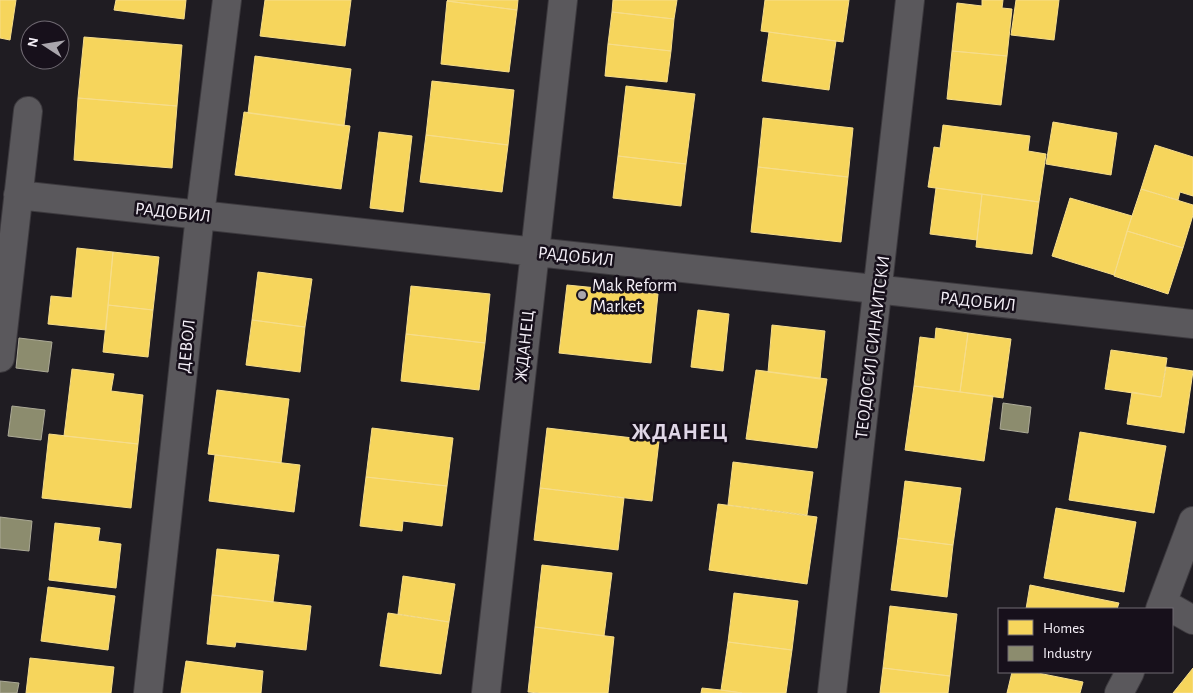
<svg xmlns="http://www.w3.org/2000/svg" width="1193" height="693" viewBox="0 0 1193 693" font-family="'Alegreya Sans',sans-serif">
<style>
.homes{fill:#f6d55c;stroke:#f6dd8b}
.industry{fill:#8c8c6e;stroke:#acaa97}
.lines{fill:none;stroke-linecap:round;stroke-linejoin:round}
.minor-casing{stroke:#3c393e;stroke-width:30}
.minor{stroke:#5a585c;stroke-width:28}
.poi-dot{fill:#aaa6ad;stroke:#17101b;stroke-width:2}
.labels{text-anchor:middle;stroke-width:5;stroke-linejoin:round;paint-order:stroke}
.street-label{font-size:18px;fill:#f5f0f8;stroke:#17101b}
.poi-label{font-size:18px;fill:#f5f0f8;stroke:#17101b;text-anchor:start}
.district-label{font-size:22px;font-weight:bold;letter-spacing:1px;fill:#e0d7e7;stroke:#17101b}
</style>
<rect width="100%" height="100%" fill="#1f1c22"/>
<path class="homes" d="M0,0H16L10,40L0,38Z
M116,0H186L184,19L114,10Z
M265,0H351L345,46L260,36Z
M448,0H518L517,10L447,1Z
M613,0H677L674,19L612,12Z
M765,0H849L843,42L761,31Z
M982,0H1003L1002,8L1012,9L1007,56L952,51L957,3L982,6Z
M1016,0H1059L1054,40L1011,35Z
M447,1L517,10L509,72L441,64Z
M612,12L674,19L671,51L608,44Z
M769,32L836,41L829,90L762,81Z
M84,37L182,45L177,106L78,98Z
M608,44L671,51L667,82L605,76Z
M952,51L1007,56L1001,105L947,99Z
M255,56L351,69L344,126L248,113Z
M432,81L514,90L508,145L426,135Z
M626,86L695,94L686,164L618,156Z
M78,98L177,106L172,168L74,160Z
M244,112L350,126L341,189L235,175Z
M763,118L853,128L848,177L758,167Z
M1053,122L1117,133L1111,175L1046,164Z
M943,125L1030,136L1028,151L1046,154L1039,202L928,187L934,147L940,148Z
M379,132L412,136L403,212L370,208Z
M426,135L508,145L502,192L420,182Z
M1155,145L1193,157V196L1180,192L1178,200L1141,189Z
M618,156L686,164L681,206L613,198Z
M758,167L848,177L841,242L751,232Z
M936,188L982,194L977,240L930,234Z
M1141,189L1193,205V215L1183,248L1127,231Z
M982,194L1039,202L1032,254L976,247Z
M1070,198L1132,216L1114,275L1052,256Z
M1127,231L1183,248L1168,294L1114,276Z
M77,248L113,252L106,330L48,324L51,296L72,298Z
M113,252L159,257L153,310L108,305Z
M258,272L312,279L305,327L252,320Z
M567,285L658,294L651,363L559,353Z
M411,286L490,294L485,343L406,334Z
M108,305L153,310L148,357L103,352Z
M698,310L729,314L723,371L691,367Z
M252,320L305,327L300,372L246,365Z
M772,325L825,331L820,379L768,372Z
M936,328L968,333L960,392L914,386L920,337L935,339Z
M968,333L1011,339L1003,398L960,392Z
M406,334L485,343L479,390L401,381Z
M1111,350L1167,358L1161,397L1105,389Z
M1166,367L1193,371L1184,433L1127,424L1132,392L1161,397Z
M72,369L114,374L111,391L143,395L138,444L64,436Z
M756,370L827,379L817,448L746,439Z
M914,386L993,396L984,461L905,450Z
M217,390L289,399L281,463L208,454Z
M372,428L453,438L447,486L366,477Z
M547,428L659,441L652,501L540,488Z
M1080,432L1166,446L1154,513L1069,500Z
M49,434L138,444L131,508L42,498Z
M215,455L300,465L294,512L209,501Z
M733,462L813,472L807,515L728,505Z
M366,477L447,486L442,526L403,521L402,531L360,526Z
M905,481L961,488L953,545L898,538Z
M540,488L624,498L618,550L534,540Z
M718,504L817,517L807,584L709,570Z
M1056,508L1136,522L1124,592L1044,578Z
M55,523L100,528L98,541L121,544L116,588L49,580Z
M898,538L953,545L947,597L891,590Z
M217,549L279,555L273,602L212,595Z
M542,565L612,573L604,636L535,627Z
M403,576L455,584L449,622L398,614Z
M1030,585L1119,603L1117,609H1026Z
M48,587L115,596L108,650L41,641Z
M734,593L798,601L792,650L728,642Z
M212,595L311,606L306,650L236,642L235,647L207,644Z
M890,606L957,614L950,676L883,668Z
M388,613L449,622L441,674L380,666Z
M535,627L614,637L608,693H539L528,692Z
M728,642L792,650L786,693H742L721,690Z
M30,658L114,667L111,693H26Z
M186,661L263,671L261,693H181Z
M883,668L950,676L948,693H880Z
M1193,668V693H1173Z
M1012,672H1033L1083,682L1080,693H1007Z
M702,688L721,690L742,693H701Z"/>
<path class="industry" d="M19,338L52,342L48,372L16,368Z
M1003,403L1031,407L1028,433L1000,429Z
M12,406L45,410L41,440L8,436Z
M0,517L32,521L29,551L0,548Z
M0,681L19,683L17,693H0Z"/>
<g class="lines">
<g class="minor-casing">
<path id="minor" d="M18,195L1193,324
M0,358L28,111
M1163,603L1193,620
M1160,609L1193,521
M148,693L200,215L227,0
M486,693L563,0
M832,693L910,0
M1119,693L1130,672"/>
</g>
<use href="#minor" class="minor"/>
</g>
<circle class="poi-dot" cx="582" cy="295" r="5"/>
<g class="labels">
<g class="street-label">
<text transform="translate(173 212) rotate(6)" y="6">РАДОБИЛ</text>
<text transform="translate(576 256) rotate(6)" y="6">РАДОБИЛ</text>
<text transform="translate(978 301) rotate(6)" y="6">РАДОБИЛ</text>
<text transform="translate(186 346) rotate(-84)" y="6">ДЕВОЛ</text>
<text transform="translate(524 346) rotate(-84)" y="6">ЖДАНЕЦ</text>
<text transform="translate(872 347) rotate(-83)" y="6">ТЕОДОСИЈ СИНАИТСКИ</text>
</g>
<g class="poi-label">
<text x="592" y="291">Mak Reform<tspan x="592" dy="21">Market</tspan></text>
</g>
<g class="district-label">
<text x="680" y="439">ЖДАНЕЦ</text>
</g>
</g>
<rect x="998" y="608" width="175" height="65" fill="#17101b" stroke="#706a73"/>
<rect x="1008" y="620" width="25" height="15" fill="#f6d55c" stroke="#706a73"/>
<text x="1043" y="633" font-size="15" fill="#f5f0f8">Homes</text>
<rect x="1008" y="646" width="25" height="15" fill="#8c8c6e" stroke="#706a73"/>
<text x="1043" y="658" font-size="15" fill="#f5f0f8">Industry</text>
<g transform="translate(45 45) rotate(282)"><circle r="24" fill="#17101b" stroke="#706a73"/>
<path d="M0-4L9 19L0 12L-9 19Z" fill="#aaa6ad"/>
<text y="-8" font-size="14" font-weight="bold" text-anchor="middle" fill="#f5f0f8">N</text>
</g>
</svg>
